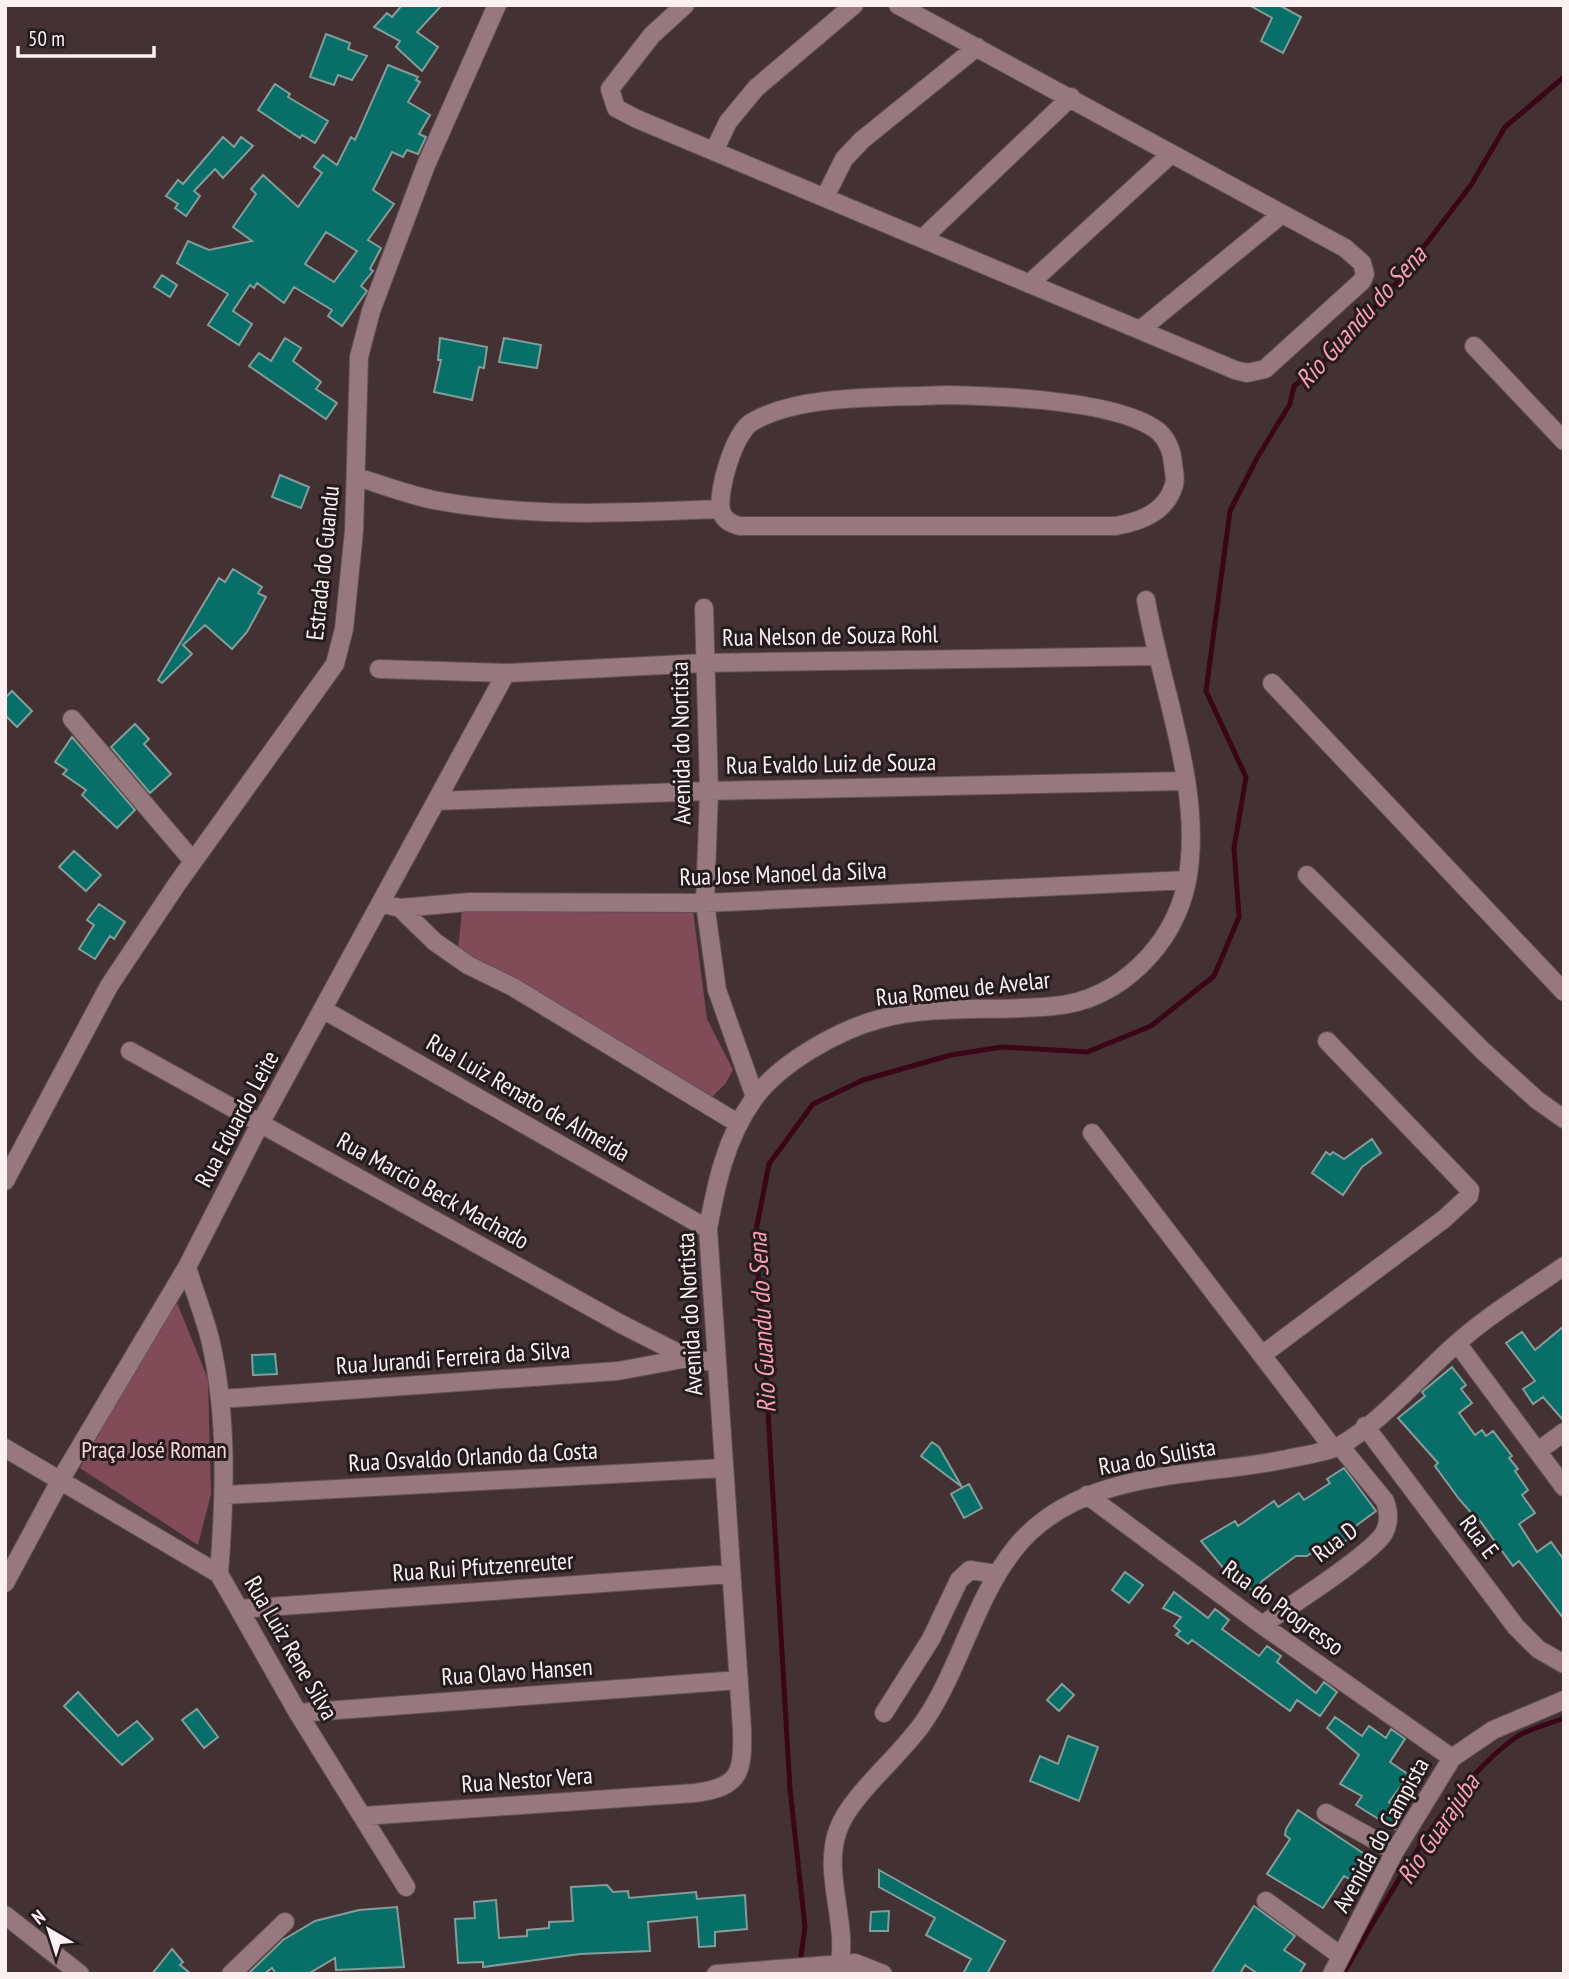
<svg xmlns="http://www.w3.org/2000/svg" width="1569" height="1979" viewBox="0 0 1569 1979" font-family="'PT Sans Narrow',sans-serif">
<style>
.green{fill:#814c58}
.lines{fill:none;stroke-linecap:round;stroke-linejoin:round}
.stream{stroke:#3a0517;stroke-width:5}
.building{fill:#086e68;stroke:#859d9a;stroke-width:2;fill-rule:evenodd}
.minor-casing{stroke:#615052;stroke-width:20}
.minor{stroke:#96787e;stroke-width:18}
.labels{text-anchor:middle;stroke-width:6;stroke-linejoin:round;paint-order:stroke}
.street-label{font-size:24px;fill:#fcf0f2;stroke:#231b1d}
.park-label{font-size:24px;fill:#fad3da;stroke:#231b1d}
.water-label{font-size:26px;font-style:italic;fill:#fc9fb3;stroke:#231b1d}
</style>
<rect width="100%" height="100%" fill="#433134"/>
<path class="green" d="M462,911H693L707,1019L733,1070L725,1084L710,1099L458,950Z
M175,1298L208,1379L211,1494L198,1545L80,1468Z"/>
<g class="lines">
<path class="stream" d="M800,1963L805,1927L790,1789L764,1343L755,1236L769,1164L813,1104L863,1080L951,1055L1002,1047L1087,1052L1151,1026L1214,976L1239,917L1234,848L1246,777L1206,691L1230,511L1257,458L1290,404L1294,386L1329,357L1394,286L1471,185L1505,127L1564,77
M1343,1974C1387,1900 1448,1783 1518,1736C1531,1728 1549,1724 1564,1718"/>
</g>
<path class="building" d="M402,5H442L417,32L438,47L422,71L396,47L400,41L374,27L387,13L392,17Z
M1249,5H1279L1301,17L1283,53L1261,41L1272,18Z
M326,34L350,43L348,49L367,56L352,80L338,75L334,85L310,77Z
M388,65L418,77L416,80L420,82L408,102L430,115L419,134L426,137L418,154L407,150L403,157L392,152L373,190L394,204L368,240L381,248L370,269L373,271L361,286L367,291L342,326L328,316L332,310L294,287L284,303L257,283L254,288L250,285L233,311L252,324L239,345L208,325L228,294L177,263L188,241L209,250L252,241L233,227L256,194L251,189L263,175L298,207L322,173L314,167L323,155L337,165L351,137L355,140ZM326,232L357,251L334,282L305,264Z
M275,84L290,94L288,97L328,121L315,143L302,135L300,138L258,110Z
M223,137L234,147L241,137L253,146L223,178L215,169L194,191L200,196L186,216L175,208L178,204L166,196L178,180L183,184Z
M162,275L177,285L170,297L154,287Z
M285,338L301,348L293,361L321,382L316,389L337,403L326,419L249,366L259,353L271,361Z
M440,338L487,347L484,368L479,367L472,400L434,392L441,360H438Z
M504,338L541,345L537,368L499,362Z
M280,475L309,487L301,508L272,497Z
M233,569L262,587L258,593L266,597L247,632L232,649L205,625L183,645L192,654L162,683L158,680L219,578L225,582Z
M12,691L32,711L17,727L5,715V698Z
M135,724L149,739L144,744L171,774L150,793L111,747Z
M72,737L135,810L117,828L82,795L86,790L63,774L67,770L55,762Z
M74,851L101,875L86,891L59,867Z
M99,904L125,922L114,939L110,936L95,959L79,949L94,925L87,920Z
M1372,1139L1381,1153L1362,1167L1343,1195L1312,1173L1326,1152L1330,1155L1333,1152L1344,1159Z
M1564,1326V1421L1543,1397L1533,1404L1523,1389L1535,1381L1506,1343L1522,1332L1535,1350Z
M275,1354L277,1374L253,1375L252,1355Z
M1452,1367L1466,1385L1461,1389L1472,1403L1459,1413L1475,1435L1482,1430L1486,1436L1493,1431L1512,1456L1509,1458L1518,1469L1515,1471L1528,1490L1522,1495L1535,1513L1519,1524L1537,1552L1551,1542L1564,1560V1619L1519,1561L1513,1566L1475,1514L1473,1515L1459,1499L1435,1466L1438,1463L1398,1418L1425,1396L1422,1392Z
M932,1442L939,1447L962,1487L921,1456Z
M1344,1468L1376,1511L1346,1533L1350,1538L1329,1551L1325,1544L1307,1556H1296L1262,1581L1254,1592L1229,1575L1201,1541L1235,1521L1238,1526L1274,1501L1278,1507L1299,1493L1304,1500L1330,1483L1327,1479Z
M969,1484L982,1508L964,1518L951,1494Z
M1125,1572L1143,1585L1129,1603L1112,1590Z
M1174,1592L1208,1618L1215,1609L1229,1620L1222,1629L1259,1656L1267,1646L1281,1656L1277,1662L1316,1693L1324,1682L1337,1692L1320,1716L1297,1700L1290,1711L1192,1640L1188,1644L1176,1635L1180,1631L1174,1626L1181,1617L1163,1608Z
M1062,1684L1074,1695L1059,1711L1047,1700Z
M78,1692L118,1736L137,1721L153,1739L122,1765L64,1706Z
M197,1709L218,1737L204,1748L182,1720Z
M1335,1717L1362,1736L1369,1726L1386,1738L1391,1729L1405,1739L1390,1762L1409,1775L1389,1802L1404,1814L1395,1829L1356,1805L1362,1796L1340,1784L1359,1755L1327,1728Z
M1068,1736L1098,1747L1079,1801L1030,1781L1040,1756L1058,1764Z
M1298,1810L1375,1861L1358,1884L1344,1876L1323,1908L1267,1874L1290,1839L1285,1835L1286,1829Z
M879,1870L1005,1941L987,1974H963L971,1959L926,1935L935,1918L879,1887Z
M607,1885L613,1892L628,1891L629,1898L696,1892L697,1899L745,1895L747,1929L715,1932V1946L699,1947L697,1917L648,1922L650,1951L580,1954L483,1967V1962L458,1963L455,1919L475,1918L474,1902L496,1900L499,1938L527,1936V1930L549,1928V1922L573,1921L571,1887Z
M1254,1906L1295,1936L1284,1950L1305,1964L1299,1974H1258L1245,1965L1240,1974H1211Z
M397,1907L404,1967L336,1970L335,1958L308,1974H276L272,1968L264,1974H248L283,1940L315,1921L359,1910Z
M889,1911L888,1931H870L871,1912Z
M172,1949L183,1962L180,1965L191,1974H152Z"/>
<g class="lines">
<g class="minor-casing">
<path id="minor" d="M685,5L652,35L610,89L616,108L637,119L1235,370L1247,373L1265,369L1362,281L1365,274L1362,263L1345,248L898,5
M714,151L728,122L756,88L854,5
M825,197L844,159L862,140L977,47
M922,239L1071,97
M1029,284L1171,154
M1140,330L1282,214
M1474,346L1564,441
M947,395C998,396 1118,400 1158,431C1168,440 1172,451 1173,464C1174,472 1176,478 1174,485C1166,512 1142,521 1116,526H740C731,524 723,520 721,510C717,491 734,433 752,422C801,393 890,398 947,395Z
M357,477C383,485 411,496 439,501C533,518 625,513 721,509
M704,608L709,791L705,903L717,990L755,1097
M379,669L506,673L704,663L1155,656
M1272,683L1564,992
M72,719L193,861
M436,801L709,791L1186,781
M1307,875L1483,1051L1537,1100L1564,1119
M381,903L400,908L470,902L705,903L1187,880
M400,908L435,942L468,965L513,987L739,1124
M324,1010L708,1229
M130,1051L621,1324L688,1358L716,1363
M1092,1133L1333,1448
M5,1181L109,986L177,884L335,664L344,629L354,531L359,357L371,311L426,165L497,5
M187,1267C194,1291 204,1315 210,1339C228,1415 225,1496 219,1574
M1457,1343L1564,1487
M1262,1355L1444,1219L1469,1196L1470,1190L1327,1041
M220,1399L618,1371L688,1358
M1365,1426L1516,1627L1538,1649L1564,1664
M5,1448L219,1574L298,1713L406,1887
M1538,1451L1564,1432
M225,1495L724,1468
M1087,1495L1262,1625L1452,1758
M5,1583L61,1479L187,1267L261,1122L506,673
M239,1609L730,1574
M1262,1625C1287,1608 1372,1554 1384,1533C1390,1522 1389,1512 1385,1501L1340,1446
M298,1713L739,1680
M884,1713L931,1639L959,1580L970,1570L996,1574
M1326,1813L1395,1851
M363,1816L695,1793C741,1787 743,1772 742,1729L708,1229C716,1184 726,1138 753,1100C778,1064 838,1030 880,1019C935,1004 997,1012 1054,1006C1120,1000 1174,945 1187,881C1204,792 1161,688 1146,600
M1266,1901L1341,1956
M5,1915L80,1974
M231,1974L285,1922
M716,1974L855,1963L883,1974
M837,1974C852,1928 821,1877 838,1830C850,1795 903,1754 925,1720C961,1666 975,1598 1016,1547C1081,1468 1195,1478 1287,1459C1304,1455 1326,1453 1341,1445C1379,1424 1421,1375 1455,1345C1488,1315 1527,1292 1564,1266
M1332,1974L1395,1851L1452,1758L1493,1730L1564,1700"/>
</g>
<use href="#minor" class="minor"/>
</g>
<g class="labels">
<g class="street-label">
<text transform="translate(323 563) rotate(-84)" y="8">Estrada do Guandu</text>
<text transform="translate(830 636) rotate(-1)" y="8">Rua Nelson de Souza Rohl</text>
<text transform="translate(681 743) rotate(-91)" y="8">Avenida do Nortista</text>
<text transform="translate(831 764) rotate(-1)" y="8">Rua Evaldo Luiz de Souza</text>
<text transform="translate(783 874) rotate(-2)" y="8">Rua Jose Manoel da Silva</text>
<text transform="translate(963 989) rotate(-6)" y="8">Rua Romeu de Avelar</text>
<text transform="translate(528 1098) rotate(30)" y="8">Rua Luiz Renato de Almeida</text>
<text transform="translate(237 1119) rotate(-62)" y="8">Rua Eduardo Leite</text>
<text transform="translate(433 1191) rotate(29)" y="8">Rua Marcio Beck Machado</text>
<text transform="translate(690 1314) rotate(-93)" y="8">Avenida do Nortista</text>
<text transform="translate(453 1358) rotate(-4)" y="8">Rua Jurandi Ferreira da Silva</text>
<text transform="translate(473 1457) rotate(-3)" y="8">Rua Osvaldo Orlando da Costa</text>
<text transform="translate(1157 1457) rotate(-10)" y="8">Rua do Sulista</text>
<text transform="translate(1479 1537) rotate(53)" y="8">Rua E</text>
<text transform="translate(1335 1542) rotate(-37)" y="8">Rua D</text>
<text transform="translate(483 1567) rotate(-4)" y="8">Rua Rui Pfutzenreuter</text>
<text transform="translate(1283 1608) rotate(36)" y="8">Rua do Progresso</text>
<text transform="translate(291 1648) rotate(60)" y="8">Rua Luiz Rene Silva</text>
<text transform="translate(517 1672) rotate(-4)" y="8">Rua Olavo Hansen</text>
<text transform="translate(527 1780) rotate(-4)" y="8">Rua Nestor Vera</text>
<text transform="translate(1381 1835) rotate(-61)" y="8">Avenida do Campista</text>
</g>
<g class="park-label">
<text x="154" y="1458">Praça José Roman</text>
</g>
<g class="water-label">
<text transform="translate(1361 317) rotate(-48)" y="9">Rio Guandu do Sena</text>
<text transform="translate(762 1323) rotate(-93)" y="9">Rio Guandu do Sena</text>
<text transform="translate(1438 1829) rotate(-56)" y="9">Rio Guarajuba</text>
</g>
</g>
<rect width="1569" height="1979" fill="none" stroke="#fcf0f2" stroke-width="14"/>
<g transform="translate(49 1930) rotate(321)" stroke="#231b1d" stroke-width="5" paint-order="stroke">
<path d="M0-5L12 26L0 18L-12 26Z" fill="#fcf0f2"/>
<text y="-10" font-size="19" font-weight="bold" text-anchor="middle" fill="#fcf0f2">N</text>
</g>
<path d="M18 46v10h136v-10" fill="none" stroke="#fcf0f2" stroke-width="3.5"/>
<text x="28" y="46" font-size="21" fill="#fcf0f2" stroke="#231b1d" stroke-width="5" paint-order="stroke">50 m</text>
</svg>
